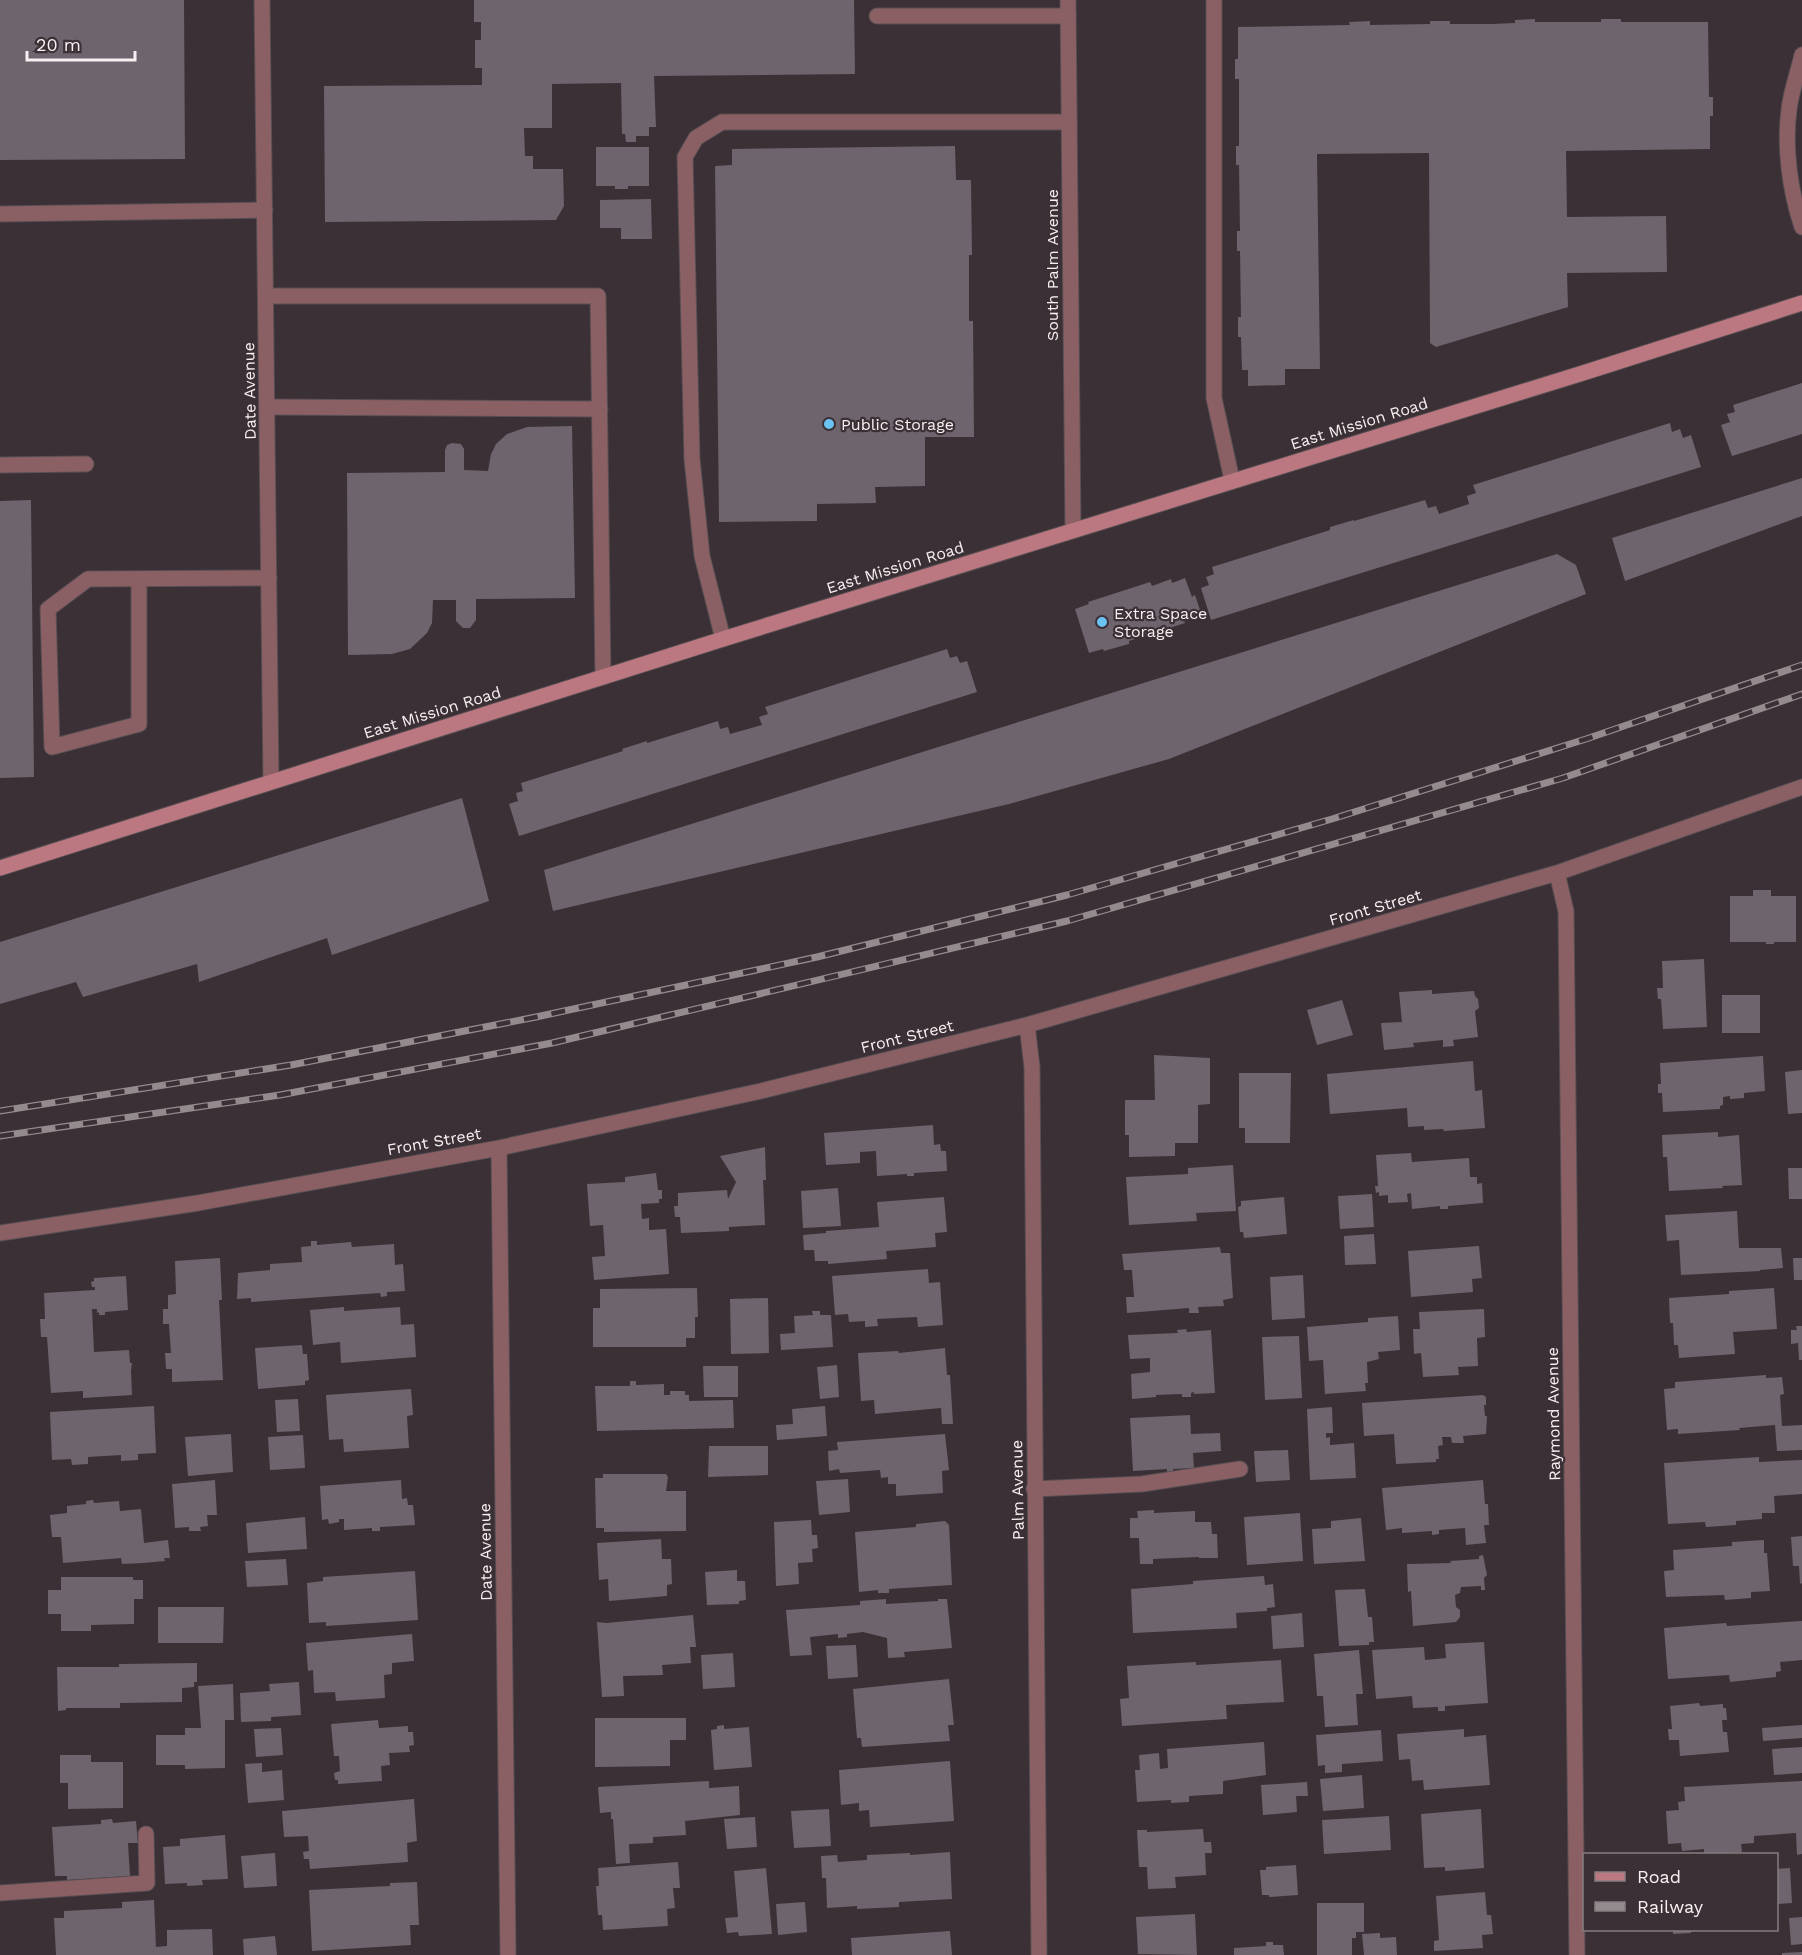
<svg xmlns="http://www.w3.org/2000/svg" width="1802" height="1955" viewBox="0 0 1802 1955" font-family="'Work Sans',sans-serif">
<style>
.building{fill:#6d646d}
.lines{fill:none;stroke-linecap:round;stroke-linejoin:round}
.service-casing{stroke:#594f53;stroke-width:17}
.minor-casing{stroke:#594f53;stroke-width:17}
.tertiary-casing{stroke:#594f53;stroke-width:17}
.secondary-casing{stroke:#594f53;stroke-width:17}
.service{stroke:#8b6065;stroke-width:15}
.minor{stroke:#8b6065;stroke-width:15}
.tertiary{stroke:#8b6065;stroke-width:15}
.secondary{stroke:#bc7881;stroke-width:15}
.rail-casing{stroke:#948b8f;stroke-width:7}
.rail{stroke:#3b3035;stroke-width:4.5;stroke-dasharray:14;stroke-linecap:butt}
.poi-dot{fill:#6bc3f2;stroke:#3b3035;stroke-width:2}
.labels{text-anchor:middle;stroke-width:4.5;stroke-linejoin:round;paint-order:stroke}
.street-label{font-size:16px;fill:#f7f0f3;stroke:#3b3035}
.poi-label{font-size:16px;fill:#f7f0f3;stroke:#3b3035;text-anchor:start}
</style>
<rect width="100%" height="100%" fill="#3b3035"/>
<path class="building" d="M0,0H184L185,159L0,160Z
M474,0H854L855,74L654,76L656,127H649V136H636V142H626L625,134H622L621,83L552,84V128H524L525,156H533V169H563L564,206L556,220L325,222L324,86L482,85V68H475V40H481V22H474Z
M1535,19V22H1601V19H1621V22H1708L1709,97H1713V116H1710V149L1566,151L1567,217L1666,216L1667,272L1567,273L1568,307L1436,347L1430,343V337L1429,153L1317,154L1320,369H1285V385L1248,386V370H1242L1241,337H1238V317H1241L1240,251H1237V231H1240L1239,165H1236V146H1239V79H1235V59H1238V27L1350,25L1349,22L1370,21V25L1430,24V21H1450V24H1492L1515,23V20Z
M955,146L956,180H971L972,255H969V321H973L974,437H925V486L875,487L876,503L817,504V521L719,522L715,166L732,165V149Z
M596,147H649V186H628V189H615V186H596Z
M651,199L652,239H621V228H600V200Z
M1802,383V434L1732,456L1721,425L1730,422L1727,414L1735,412L1733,405Z
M1670,423L1672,432L1680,429L1683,438L1691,435L1701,467L1211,620L1201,588L1209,585L1206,577L1214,574L1212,567L1330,530V527L1354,520V521L1425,500L1428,508L1436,506L1439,514L1469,504L1467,496L1476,493L1473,485Z
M572,426L575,598L476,599V620L470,628H463L456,621V600H433L432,623L427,633L410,649L392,654L348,655L347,473L445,472V450L447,445L452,443L461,444L464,449V470L488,471L491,454L496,444L507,434L527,427Z
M1802,478V516L1625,581L1612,538Z
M31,500L34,777L0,778V501Z
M1557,554L1576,565L1586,594L1169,759L1009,804L553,911L544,870Z
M1185,578L1192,597L1195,595L1200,610L1196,611L1198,615L1184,620L1185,623L1129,641V644L1104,651L1103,649L1089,653L1075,609L1089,604L1088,602L1150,582L1152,586L1171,579L1172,583Z
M947,649L950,658L957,656L960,663L967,661L977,692L519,836L509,804L518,801L516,793L523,791L521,783L623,751L622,749L647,741V743L718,721L720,729L728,727L730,734L762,725L759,717L768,714L765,707Z
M462,798L489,901L332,955L327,938L199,982L197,964L83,997L76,982L0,1004V942Z
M1753,890H1771V896H1796V942H1774V944H1766V942H1730V896H1753Z
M1704,959L1707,1027L1663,1029L1661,999H1658L1657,988H1663L1662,961Z
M1432,990V994L1474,991L1475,996L1478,999L1479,1008L1475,1011L1478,1037L1453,1040L1454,1046L1443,1047V1040L1413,1043L1414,1047L1384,1050L1381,1023L1402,1022L1399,992Z
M1722,995H1760V1033H1722Z
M1342,1000L1353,1035L1317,1045L1307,1010Z
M1154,1055L1210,1058V1104L1198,1105V1143H1175V1156L1129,1157V1135H1125V1100H1155Z
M1763,1056L1765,1091L1744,1093V1098L1730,1099V1096L1723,1097V1105L1720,1106V1109L1663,1112L1662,1093H1658V1084H1661L1660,1063Z
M1473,1061L1475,1091L1482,1090L1485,1128L1444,1131L1443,1129L1424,1130V1126L1408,1127L1407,1108L1330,1114L1327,1074Z
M1802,1070V1113L1788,1114L1785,1072Z
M1239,1073H1291L1290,1143H1245V1128H1239Z
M933,1125L934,1145L940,1144L941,1151H946L947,1171L914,1173V1176H907V1174L877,1176L876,1151L860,1152V1163L826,1165L824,1133Z
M1718,1132V1137L1739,1135L1742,1185L1722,1186L1723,1188L1669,1191L1667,1157H1663L1662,1135Z
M765,1147L766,1180H763L765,1225L729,1227V1231L681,1233L680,1217H675L674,1206H678V1193L727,1190L728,1199L736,1182L720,1156Z
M1411,1153L1412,1162L1469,1158L1470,1177H1477V1184L1482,1183L1483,1203L1448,1206V1209H1440V1206L1412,1209L1411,1193L1407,1194L1408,1202L1388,1203V1195L1379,1196V1192L1376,1193L1375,1186H1378L1376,1155Z
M1233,1165L1236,1211L1196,1213L1197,1221L1129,1225L1126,1177L1188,1174V1168Z
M1788,1168H1802V1199H1789Z
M656,1173L658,1190H662V1199H659V1203L641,1204L642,1219L649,1218V1230L666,1229L669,1274L594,1280L592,1257L605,1256L603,1225L590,1226L587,1184L625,1182V1177Z
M838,1188L841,1226L803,1228L801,1191Z
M1372,1194L1374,1227L1340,1229L1338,1196Z
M944,1197L947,1232L935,1233L936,1247L886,1251L887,1259L828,1264V1261H815L814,1250H804L803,1235L826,1233V1231L879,1227L877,1202Z
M1284,1197L1287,1234L1244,1238L1243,1232H1240L1238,1207L1241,1206V1201Z
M1737,1211L1739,1248H1781L1783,1268L1760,1270V1271L1681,1275L1679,1240L1667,1241L1665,1215Z
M1374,1234L1376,1264L1345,1265L1344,1236Z
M311,1241H317V1245L351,1242L352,1247L394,1244L395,1265L403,1264L405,1291L387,1292V1296L381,1297L380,1293L251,1302V1298L237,1299L238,1273L270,1270V1264L302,1262L301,1247L311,1246Z
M1479,1246L1482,1278L1472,1279L1473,1292L1411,1297L1408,1251Z
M1220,1247L1221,1253H1230L1233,1298L1223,1300L1224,1306L1198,1307L1199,1313H1189V1308L1127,1313L1126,1297H1134L1132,1270H1124L1122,1254Z
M220,1258L222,1300H219L223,1380L172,1382V1369H166L165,1353H171L169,1324H163V1309H168V1295L176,1294L175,1261Z
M1793,1258H1802V1280H1794Z
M928,1269L929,1283L940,1282L943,1325L918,1327L917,1317L877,1319L878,1326L865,1327V1321L849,1322L848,1314L835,1315L832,1276Z
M1303,1275L1305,1318L1272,1320L1270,1277Z
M126,1276L128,1310L105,1312V1315H99V1312L97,1313V1309H92L94,1352L129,1350L130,1363H132L131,1371L132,1395L83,1398V1391L51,1393L47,1337H41L40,1319H45L44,1293L95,1290V1287H92L91,1282L94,1281V1278Z
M697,1288L698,1317H695V1338H686V1347H593V1308H600V1289Z
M1774,1288L1777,1329L1733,1332L1735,1354L1679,1358L1678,1345H1674L1673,1323H1670L1669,1298L1729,1294V1291Z
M768,1298L769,1353L731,1354L730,1299Z
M344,1307V1311L400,1307L401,1325L414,1324L416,1357L341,1363L340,1342L313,1345L310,1310Z
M1484,1309L1485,1337L1477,1338L1478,1366L1458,1367L1459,1375L1423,1377L1421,1353L1414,1354L1413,1329H1420L1419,1312Z
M812,1311H820V1315H831L833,1347L781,1350L780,1334L795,1333L794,1316L813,1315Z
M1398,1316L1400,1350L1378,1352L1379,1359L1367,1362L1368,1383H1365L1366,1391L1325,1394L1323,1360L1309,1361L1307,1327L1368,1322V1318Z
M1796,1326H1802V1360H1799L1798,1343L1791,1344V1330H1797Z
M1186,1329L1187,1332L1211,1330L1215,1393L1194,1394V1392L1191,1393V1397H1182V1394L1156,1395V1397L1132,1399L1131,1374L1150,1372V1358L1130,1359L1128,1335L1178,1333L1177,1330Z
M1299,1336L1302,1398L1265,1400L1262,1337Z
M302,1345L303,1354H307L309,1380L305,1381V1385L258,1389L255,1348Z
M945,1348L947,1375H950L953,1424H942L941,1408L875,1414L874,1400L861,1401L858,1353L898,1351L899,1353Z
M837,1365L839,1397L820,1399L817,1367Z
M703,1366H738V1397H704Z
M1766,1375V1378L1782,1377L1784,1394L1780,1395L1782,1426L1802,1425V1450L1777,1451L1775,1425L1739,1428L1740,1430L1678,1434V1429L1667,1430L1664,1389L1675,1388V1382Z
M630,1381H636V1385L664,1384V1395H670V1391H685V1395H689V1401L733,1400L734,1428L597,1431L595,1386H630Z
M411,1389L413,1415L407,1416L409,1448L344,1452L343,1439L329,1440L326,1395Z
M1483,1395L1486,1397V1405H1484L1485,1416H1487L1486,1434L1463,1436L1464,1443H1452L1451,1437H1442L1443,1445L1438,1446L1439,1459H1436V1462L1396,1464L1394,1434L1364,1436L1362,1403Z
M298,1399L300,1431L277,1432L275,1400Z
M154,1406L156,1453L138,1454V1460L121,1461V1455L88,1457V1464L72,1465L71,1459L52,1460L50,1412Z
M825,1406L827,1436L777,1440L776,1425L793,1424L792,1409Z
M1332,1407L1333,1433H1326V1438L1330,1437V1445L1354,1443L1356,1478L1310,1480L1307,1409Z
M1190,1415L1191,1434L1220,1433L1221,1451L1193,1453L1194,1468L1173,1469V1472L1167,1473V1469L1133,1471L1130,1418Z
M231,1434L233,1472L188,1476L185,1437Z
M945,1434L949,1470L942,1471L943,1493L896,1496V1484H888V1477L881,1478L880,1470L840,1473L839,1469L829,1471L828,1451L838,1450L837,1442Z
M303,1435L305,1468L270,1470L268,1437Z
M709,1446H768V1475L708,1477Z
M1288,1450L1290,1480L1256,1482L1254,1451Z
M1759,1457V1462L1802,1460V1494L1774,1496L1775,1513H1762V1519L1736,1521V1525L1706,1527L1705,1522L1668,1524L1664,1463Z
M603,1474H666L668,1477L666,1491H686V1531L604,1532V1528H596L595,1478H603Z
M848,1479L850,1512L819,1515L816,1481Z
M215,1480L217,1515H207L208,1526L200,1527L201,1531H189V1527L175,1528L172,1484Z
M401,1480L402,1499L407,1498L408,1505H413L415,1525L380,1527V1531H372V1528L344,1530V1519H339V1522L329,1524L328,1519L322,1520L320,1486Z
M1483,1480L1485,1504H1488L1489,1525H1484L1486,1543L1466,1545L1465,1528L1439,1530V1534L1432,1535V1531L1402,1533V1528L1386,1530L1382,1488Z
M93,1500L94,1503L119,1501L120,1511L141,1509L144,1543L168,1540L170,1558H164L165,1561L143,1563L122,1564L121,1558L63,1563L61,1537H52L50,1515L67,1513V1506L86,1504V1501Z
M1154,1510V1513L1195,1511V1522H1211L1212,1534H1217L1218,1558H1199V1557L1153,1559V1564H1140L1139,1538H1130V1518H1138L1137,1511Z
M1300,1513L1303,1561L1247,1565L1244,1517Z
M305,1517L307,1549L248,1553L246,1523Z
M1361,1518L1365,1561L1314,1564L1312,1529L1331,1528V1521Z
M811,1520L812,1535H817L818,1548L812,1549L813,1562L798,1563L799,1584L776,1586L774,1522Z
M945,1521L949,1525L952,1585L889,1589V1593H878V1590L859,1592L855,1532L916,1527V1524Z
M1802,1536V1583L1800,1584L1799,1566H1793L1791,1537Z
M661,1539L662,1559H671L672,1584L667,1585V1596L609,1601L608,1579L599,1580L597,1543Z
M1764,1540V1553H1767L1770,1591L1751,1592V1598L1725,1600L1724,1595L1666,1597L1664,1571L1674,1570L1673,1550L1732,1546V1542Z
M1483,1555L1487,1575L1484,1578L1485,1590H1481V1586L1461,1587L1460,1593L1455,1595L1456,1607L1460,1610V1617L1456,1622L1413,1626L1411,1591L1408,1592L1407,1564L1451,1563L1450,1561L1479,1559V1556Z
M286,1559L288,1585L247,1587L245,1561Z
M737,1570V1581H745L746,1600L739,1601V1604L707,1605L705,1572Z
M415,1571L418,1620L326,1626V1622L309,1623L307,1583L323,1581V1577Z
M1264,1576L1265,1585L1273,1584L1275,1607L1267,1608V1611L1236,1613L1237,1628L1133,1633L1131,1589L1193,1584V1581Z
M61,1577H133V1580H143V1599H134V1624L91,1625V1631H61V1614H48V1590H61Z
M1365,1589L1368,1617H1372L1374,1642H1369V1645L1339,1646L1335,1590Z
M886,1599V1604L938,1601V1599H947L952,1648L904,1652L905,1657L888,1658L887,1638L863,1632L847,1634V1637L838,1638V1634L810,1637L812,1655L790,1656L786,1610L860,1605V1601Z
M158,1607H224L223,1643H158Z
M1302,1613L1304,1647L1273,1649L1271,1616Z
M693,1615L696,1647H690L691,1663L662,1665L663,1675L623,1676L624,1696L602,1697L597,1622L606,1623Z
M1802,1621V1660L1780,1662L1781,1671L1776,1672V1677L1730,1682L1729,1675L1668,1679L1664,1628L1726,1623L1727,1626Z
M412,1634L414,1661L392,1663V1674L384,1675L385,1698L336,1701L335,1692L314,1693L313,1670L308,1671L306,1643Z
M1484,1642L1488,1703L1445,1706V1711H1438V1707L1413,1708L1412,1696L1376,1699L1372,1650L1424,1647L1425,1660L1446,1658L1445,1644Z
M856,1645L858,1677L828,1679L826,1646Z
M1359,1650L1363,1694H1356L1358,1725L1325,1727L1323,1696H1317L1314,1654Z
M733,1653L735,1687L703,1689L701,1655Z
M1281,1660L1284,1702L1226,1705L1227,1719L1122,1726L1120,1699L1129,1698L1127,1666L1196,1662V1665Z
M197,1663V1682H194V1687L182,1688V1702L120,1703V1708H66V1710L58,1711L57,1667H119V1664Z
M949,1679L954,1725H948L950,1741L862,1747L861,1738H857L853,1689Z
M299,1682L301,1715L271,1717V1721L241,1722L240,1693L270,1691L269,1684Z
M233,1684L234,1720H225V1768L185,1769V1765H156V1735H185V1728H201L198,1686Z
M1699,1703L1700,1706L1723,1704V1708H1726L1727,1720H1722L1723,1732H1727L1729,1752L1680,1756L1679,1740H1669L1668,1729H1672L1670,1706Z
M595,1718H686V1740H670V1766L595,1767Z
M378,1720L379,1728L408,1726V1732H413L414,1745L409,1746L410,1752L389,1753L390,1765L381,1766L382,1781L338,1784V1780H335L334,1773L340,1771L339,1756H334L331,1724Z
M724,1725V1729L749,1727L752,1767L714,1770L711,1730L717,1729V1726Z
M1802,1725V1738L1763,1741L1762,1728Z
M281,1728L283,1755L256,1757L254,1729Z
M1464,1729V1737L1486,1735L1490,1785L1424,1790L1423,1780L1412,1781L1410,1759L1399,1760L1397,1734Z
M1381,1730L1383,1761L1342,1764V1772L1325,1773V1765L1318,1766L1316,1735Z
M1264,1742L1266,1775L1223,1781V1794L1189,1796V1802L1171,1803V1800L1137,1802L1135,1770H1140L1139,1755L1159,1753L1160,1769L1168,1768L1167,1749Z
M1802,1747V1773L1774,1775L1772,1749Z
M60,1755H91V1762H123V1808L68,1809V1783H60Z
M950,1761L954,1821L870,1827L869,1810L859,1811V1803L841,1805L839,1770Z
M262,1763V1772L282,1770L284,1800L248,1803L245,1764Z
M1362,1775L1364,1808L1323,1811L1320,1779Z
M709,1781V1788L739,1786L740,1815L685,1821L686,1835L653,1837V1843L629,1844L630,1863L616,1864L613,1819H611V1812L600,1813L598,1787Z
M1802,1781V1854L1797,1855L1796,1833L1754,1836V1843L1741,1844L1742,1852L1704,1854V1849L1682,1851L1681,1843L1668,1844L1666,1811L1679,1810L1678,1802L1685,1801L1684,1787Z
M1307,1782L1308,1796H1296L1297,1812L1263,1815L1261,1785Z
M414,1799L417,1841L407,1843L408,1862L310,1869L309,1859H304L303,1852L309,1851L308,1836L284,1837L282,1811Z
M829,1809L831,1846L794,1848L791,1811Z
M1481,1809L1484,1868L1445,1871V1867L1424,1868L1421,1814Z
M1389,1816L1391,1850L1324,1854L1322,1820Z
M755,1817L757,1847L727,1849L724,1819Z
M112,1819L113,1823L136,1821L138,1843H128L130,1876L67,1880V1876H55L52,1827L101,1824V1820Z
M1203,1829L1204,1842H1211L1212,1853H1205L1206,1875L1175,1877L1176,1888L1148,1889L1147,1867H1139L1137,1830H1147V1832Z
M225,1835L228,1879L202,1880L203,1885L187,1886V1883L165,1884L163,1847L180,1846V1839Z
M950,1852L952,1899L899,1902V1907L857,1909V1906L827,1908L826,1878H822L821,1856L837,1855L838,1862L867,1860V1855L910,1853V1855Z
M275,1853L277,1886L244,1888L241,1856Z
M678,1862L680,1888H673L675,1908L667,1909L668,1926L603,1930L602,1915H598L596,1886H599L598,1868Z
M1296,1865L1298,1895L1269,1897V1895H1262L1260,1870H1266V1867Z
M766,1868L772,1934L739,1936L738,1932L727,1933L725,1918L738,1917L734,1871Z
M1790,1868L1792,1903L1776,1904V1869Z
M417,1882L419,1925H410L411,1945L312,1951L309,1890L390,1886V1883Z
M1485,1892L1487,1915H1491L1493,1934L1482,1935L1483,1948L1434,1951V1941L1439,1940L1436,1896Z
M154,1900L156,1947L167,1946V1930L212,1929L213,1955H56L54,1918H64V1911L122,1908V1902Z
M805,1902L807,1932L778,1935L776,1904Z
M1317,1903H1364V1932H1356V1938H1352V1955H1317Z
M1195,1914L1197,1955L1138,1954L1136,1917Z
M1802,1917V1944L1791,1945L1789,1918Z
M1673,1930H1691V1933L1673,1934Z
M950,1931L952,1955H852L851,1938Z
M1380,1933V1938L1396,1937L1397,1955H1364L1362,1934Z
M275,1936L277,1955H244L243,1939Z
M1266,1942H1273V1945H1283L1284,1955H1234V1948L1266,1946Z
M1802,1952V1955H1782V1953Z"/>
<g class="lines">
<g class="service-casing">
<path id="service" d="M1214,0V398L1232,480
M877,16H1068
M0,214L265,210
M266,296H598L603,677
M267,407L600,409
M0,465L86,464
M139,579V724L52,747L48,609L88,579L269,578
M723,639L702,556L692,459L685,157L696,138L722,122H1069
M1034,1489L1142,1484L1240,1469
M0,1893L147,1883L146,1834"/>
</g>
<g class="minor-casing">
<path id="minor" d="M1802,55C1798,73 1791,91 1789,110C1784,147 1790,191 1802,227
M1557,873L1566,911L1577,1955
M1027,1025L1032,1067L1039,1955
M499,1148L508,1955
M0,1233L198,1203L499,1148L761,1091L1027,1025L1557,873L1802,787"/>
</g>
<g class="tertiary-casing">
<path id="tertiary" d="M262,0L271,781
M1068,0L1073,530"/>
</g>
<g class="secondary-casing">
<path id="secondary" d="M0,868L723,639L1583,373L1802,303"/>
</g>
<use href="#service" class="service"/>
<use href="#minor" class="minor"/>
<use href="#tertiary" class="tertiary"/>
<use href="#secondary" class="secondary"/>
<g class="rail-casing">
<path id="rail" d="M0,1111L291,1065L536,1017L817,957L1067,895L1332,819L1586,739L1802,665
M0,1136L280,1095L552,1043L1067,921L1563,778L1802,694"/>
</g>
<use href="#rail" class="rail"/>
</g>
<g class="poi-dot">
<circle cx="829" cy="424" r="6"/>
<circle cx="1102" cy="622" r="6"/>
</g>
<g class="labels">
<g class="street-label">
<text transform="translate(1052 265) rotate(-90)" y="6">South Palm Avenue</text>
<text transform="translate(249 391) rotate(-91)" y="6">Date Avenue</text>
<text transform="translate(1359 423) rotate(-17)" y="6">East Mission Road</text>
<text transform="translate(895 567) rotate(-17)" y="6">East Mission Road</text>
<text transform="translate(432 712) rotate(-17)" y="6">East Mission Road</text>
<text transform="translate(1375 907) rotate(-16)" y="6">Front Street</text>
<text transform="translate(907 1036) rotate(-14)" y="6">Front Street</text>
<text transform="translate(434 1141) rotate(-10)" y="6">Front Street</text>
<text transform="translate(1553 1414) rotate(-91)" y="6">Raymond Avenue</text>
<text transform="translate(1017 1490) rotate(-91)" y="6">Palm Avenue</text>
<text transform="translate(485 1552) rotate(-91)" y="6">Date Avenue</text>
</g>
<g class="poi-label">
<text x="841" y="430">Public Storage</text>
<text x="1114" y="619">Extra Space<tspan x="1114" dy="18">Storage</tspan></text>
</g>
</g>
<rect x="1583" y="1853" width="195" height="78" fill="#3b3035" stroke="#867d81" stroke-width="1.5"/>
<rect x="1595" y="1872" width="30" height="9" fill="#bc7881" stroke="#867d81" stroke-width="1.5"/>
<text x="1637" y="1883" font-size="18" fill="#f7f0f3">Road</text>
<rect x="1595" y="1902" width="30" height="9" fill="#948b8f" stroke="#867d81" stroke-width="1.5"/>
<text x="1637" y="1913" font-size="18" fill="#f7f0f3">Railway</text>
<path d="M27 51v9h108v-9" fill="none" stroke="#f7f0f3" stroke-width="3"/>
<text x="36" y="51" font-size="18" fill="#f7f0f3" stroke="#3b3035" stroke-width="4.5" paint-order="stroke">20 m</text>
</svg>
